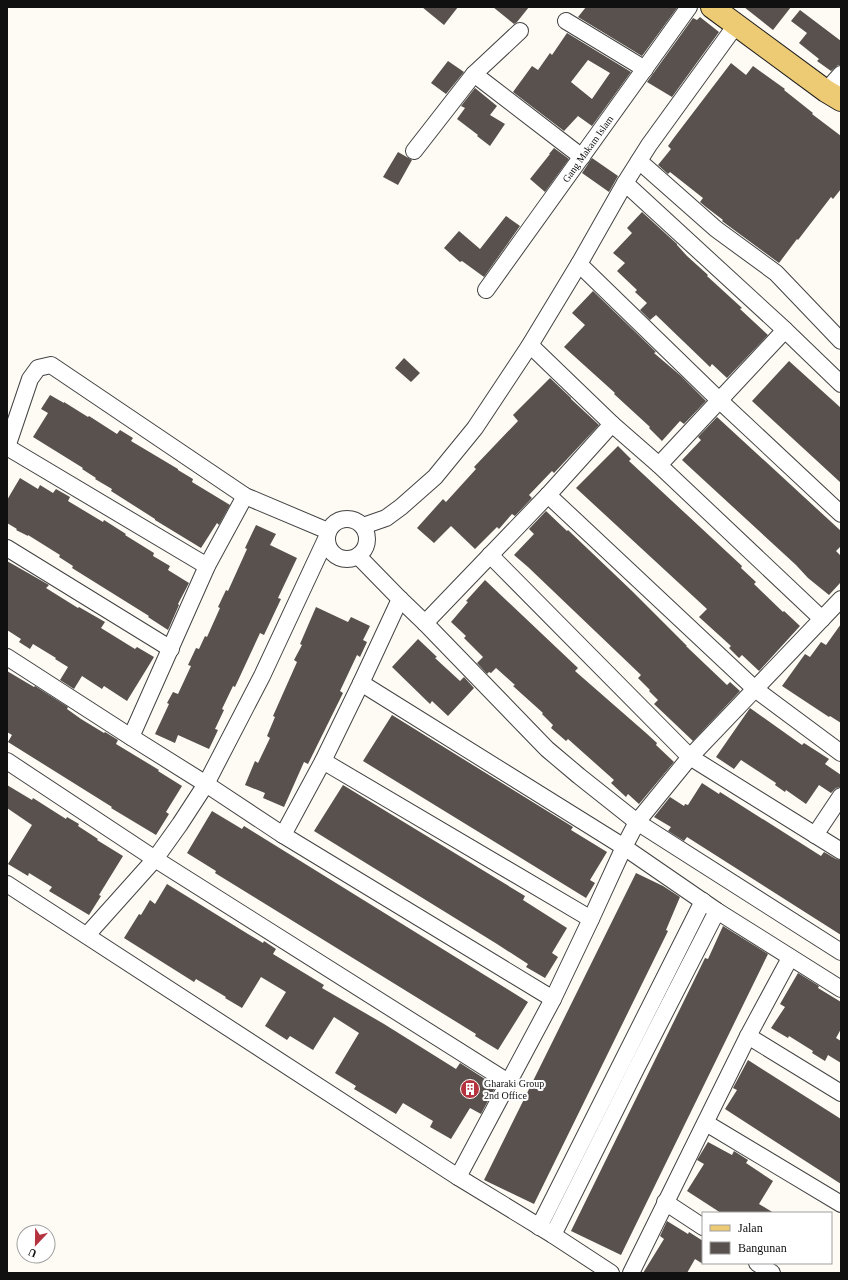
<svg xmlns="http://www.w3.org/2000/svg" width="848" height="1280" viewBox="0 0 848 1280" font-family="'Times New Roman',serif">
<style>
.building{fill:#58514d;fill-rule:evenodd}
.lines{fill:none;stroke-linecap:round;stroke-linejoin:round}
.street-casing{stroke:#434343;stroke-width:18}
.primary-casing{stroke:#212121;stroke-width:24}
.street{stroke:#fff;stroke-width:16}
.primary{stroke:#edca74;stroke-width:22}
.labels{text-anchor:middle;stroke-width:4;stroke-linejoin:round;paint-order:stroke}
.street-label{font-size:10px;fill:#101010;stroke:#fff}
.poi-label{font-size:10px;fill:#101010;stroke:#fff;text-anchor:start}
</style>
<rect width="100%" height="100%" fill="#fefbf4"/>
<path class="building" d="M422,7H458L444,25Z
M493,7H529L517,22L514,24Z
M586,7H675L677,8L642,56L578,17Z
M744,7H791L773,30Z
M800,10L841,41V65H838L831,71L817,61L819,59L799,43L807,33L791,21Z
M700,17L719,32L672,97L647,82L693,18L697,20Z
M567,33L631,72L592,126L578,116L564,131L513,92L532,66L538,70L550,53L552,55ZM588,60L610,73L592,99L571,82Z
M448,61L464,72L446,94L431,83Z
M731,63L746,75L753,66L785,89L784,90L813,113L812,114L841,136V189L833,199L831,197L798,240L797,239L779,263L722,221L723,220L706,207L700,202L703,198L670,172L668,174L658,165L671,149L668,146L673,139Z
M475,88L497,106L490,115L505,124L490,146L477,136L478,135L457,119L465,108L461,106Z
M554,148L569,159L545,192L530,179L550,154H549Z
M398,152L412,160L398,185L383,177Z
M592,158L618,176L609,192L582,173Z
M642,212L677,244V245L687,256L708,275L707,276L742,308L740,309L768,335L727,378L712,364L710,367L656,315L650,320L640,310L647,303L635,292L637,290L617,271L625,263L613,253L632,233L627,228Z
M506,216L520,226L484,277L462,261L460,262L444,248L459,231L480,249Z
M593,291L656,352L654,353L681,376L706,401L684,424L680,421L662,441L649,428L650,427L614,394L615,393L564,347L585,325L572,313Z
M404,358L420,373L411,382L395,368Z
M789,361L841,408V483L752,401Z
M550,378L571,398V399L599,425L554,473L552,471L529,495L532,498L515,516L512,514L499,529L497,527L475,549L451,526L434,543L417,528L443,499L446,502L476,469L474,467L518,421L513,415Z
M50,395L64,403V402L88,417L89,416L117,434L120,430L133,438L131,441L178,469V470L193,479L192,482L230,505L219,525L217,523L201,548L155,520V519L111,491L112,489L95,479L96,478L82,469L83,468L33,437L48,413L41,409Z
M717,417L841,531V546L836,551L841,556V582L829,595L808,578L796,565L682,460L701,440L698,437Z
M618,446L631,459L629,461L742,566L741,568L756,582L754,584L783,612L784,611L800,626L759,671L742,655L739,658L729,648L731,646L699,617L707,609L576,488Z
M20,478L38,489L40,485L53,493L56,489L70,497L68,501L103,522L104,520L126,534L125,535L154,553L153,556L170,566L168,570L189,583L178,604L179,605L168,630L148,617L149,616L72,568L73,566L59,557L60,555L28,535V536L16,530L17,529L7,523V500Z
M546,511L567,531L568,530L632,591L687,646H686L727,685L730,682L740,691L693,741L654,704L658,700L649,691L650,690L638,678L641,675L528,567L514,555L534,534L529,529Z
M256,525L276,534L270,545L297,558L278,598L281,599L264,635L260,633L235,687L233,686L222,709L224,710L215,729L218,730L209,749L178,735L175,743L155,734L169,704L167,703L173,692L178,694L191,666L188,665L196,648L199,649L205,636L207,637L220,608L218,607L226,590L228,591L247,549L245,548Z
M7,561L49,585L46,588L78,608L79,607L105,622L101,628L135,649L137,647L154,657L127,701L104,686L102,689L82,676L74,689L60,680L68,667L55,659L56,658L33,644L30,649L19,642L21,639L7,630Z
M485,580L578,668L575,671L646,733L657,743L656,745L674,762L639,804L628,794L626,797L611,783L614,780L568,739L566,741L551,728L553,725L542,714L543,713L513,686L515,685L496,668L491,673L489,672L487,674L477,663L483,657L464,638L466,636L451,622L468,602L466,601Z
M316,607L348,622L351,617L370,626L363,640L367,642L360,657L357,655L340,691L343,693L308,764L304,762L284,807L263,798L265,793L245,785L255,761L258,763L270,738L267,736L275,717L273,716L297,662L294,660L302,645L300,644Z
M841,624V723L830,716L829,717L782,686L805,654L810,657L821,642L826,645Z
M418,639L437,657L435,658L460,681L464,677L474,688L448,716L432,701L430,704L392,667Z
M7,671L34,687L35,686L68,707L67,709L81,719L104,733L105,732L118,740L116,744L159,770L158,771L182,786L166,812L169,814L156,835L111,808L112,807L8,742L12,735L7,732Z
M750,708L802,745L804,743L829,759L825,764L841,775V787L836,788L831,793L819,785L806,804L786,790L785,792L775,785L776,783L741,760L734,769L716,757Z
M392,715L573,827L571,830L607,852L590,880L595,883L586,898L363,761Z
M702,783L719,794L720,792L821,856L824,852L836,859L841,860V935L687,837L684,841L668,831L671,827L654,817L670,797L684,806L685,804L688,805Z
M7,785L32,800L33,798L66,819L67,817L79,824L78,826L98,839L97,840L123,856L99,895L101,896L89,915L49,891L52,887L29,873L28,876L8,864L32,825L7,808Z
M343,785L525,896L523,900L567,928L552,953L558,957L545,978L526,967L528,964L497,944L314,831Z
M212,811L242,829L244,826L528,1002L498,1050L475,1036L476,1034L215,873L216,871L187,853Z
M636,873L663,886L680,897L666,930L668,931L534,1204L484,1180Z
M167,884L248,934L263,943L264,941L276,949L273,954L324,985L322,988L384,1024L456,1069L460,1063L496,1086L481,1114L470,1108L451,1139L430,1127L433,1121L403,1103L396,1114L354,1089L356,1086L335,1073L359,1033L334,1017L313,1050L290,1036L287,1040L265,1026L286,992L261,977L242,1008L225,998L226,997L196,979L194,982L124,938L139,914L141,915L150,900L155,904Z
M723,926L768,954L621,1255L571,1231L705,958L708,959Z
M798,973L819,986L818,988L841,1002V1029L836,1038L841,1041V1063L828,1055L825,1061L812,1053L813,1051L789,1036L788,1038L771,1028L785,1007L780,1004Z
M748,1060L841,1119V1184L725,1109L737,1090L733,1088Z
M708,1142L732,1155L734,1151L748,1160L746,1163L773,1181L759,1204L774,1213H721L687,1191L704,1164L697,1160Z
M667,1221L688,1234L689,1232L703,1241V1264L695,1259L687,1273H643L664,1239L660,1236Z"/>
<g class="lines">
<g class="street-casing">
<g id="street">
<path d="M566,21L645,69"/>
<path d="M474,74L582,157"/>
<path d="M826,91L841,74"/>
<path d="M414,151L474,74L520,31"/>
<path d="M639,161L716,229L776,273L841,341"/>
<path d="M625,183L785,330L841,384"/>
<path d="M579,264L719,400L841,514"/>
<path id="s1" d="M486,290L689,7"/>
<path d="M530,345L612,424L659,465L822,619"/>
<path d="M7,447L30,379L38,368L51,365L245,496L328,531"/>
<path d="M7,447L207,566"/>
<path d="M659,465L785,330"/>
<path d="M548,495L755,689L841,753"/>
<circle cx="347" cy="539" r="20"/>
<path d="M363,526L386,518L401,507L435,477L475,428L530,345L579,264L625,183L649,145L736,25"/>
<path d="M7,548L171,649"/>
<path d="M490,555L690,757L841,851"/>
<path d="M358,556L400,599L425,623L547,749L579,776L637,822L841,952"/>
<path d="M425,623L548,495L612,424"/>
<path d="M7,657L131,737L206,784L283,835L553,999"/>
<path d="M361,683L624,847L717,911L841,989"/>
<path d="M131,737L207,566L245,496"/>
<path d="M7,761L155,859L508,1082"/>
<path d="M323,761L591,919"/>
<path d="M283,835L323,761L361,683L400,599"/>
<path d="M815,835L841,796"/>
<path d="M7,884L458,1177L553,1235L611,1273"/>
<path d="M87,935L155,859L180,824L206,784L262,676L326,539"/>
<path d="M748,1036L841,1093"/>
<path d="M706,1123L841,1204"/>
<path d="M458,1177L553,999L591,919L624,847L637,822L690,757L841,599"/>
<path d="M665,1202L703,1227"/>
<path d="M539,1227L703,901"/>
<path d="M553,1235L636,1069L717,911"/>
<path d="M757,1263L772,1273"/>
<path d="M631,1273L748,1036L790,958"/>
</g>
</g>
<g class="primary-casing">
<path id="primary" d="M712,7L826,91L841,100"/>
</g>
<use href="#street" class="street"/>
<use href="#primary" class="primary"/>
</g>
<defs>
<g id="building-disc" transform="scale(1)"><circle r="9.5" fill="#b5323f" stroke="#fff"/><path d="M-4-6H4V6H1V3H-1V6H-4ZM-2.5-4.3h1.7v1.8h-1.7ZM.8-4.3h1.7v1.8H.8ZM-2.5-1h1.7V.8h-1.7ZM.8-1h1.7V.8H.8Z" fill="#fff"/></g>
</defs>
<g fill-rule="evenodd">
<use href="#building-disc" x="470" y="1089"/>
</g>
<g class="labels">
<g class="street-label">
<text dy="4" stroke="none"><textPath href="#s1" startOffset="174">Gang Makam Islam</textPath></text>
</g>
<g class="poi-label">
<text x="484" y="1087">Gharaki Group<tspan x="484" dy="12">2nd Office</tspan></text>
</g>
</g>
<rect width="848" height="1280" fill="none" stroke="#101010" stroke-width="16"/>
<rect x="702" y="1212" width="130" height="52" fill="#ffffff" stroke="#9f9f9f"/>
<rect x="710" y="1225" width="20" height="6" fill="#edca74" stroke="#9f9f9f"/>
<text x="738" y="1232" font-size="12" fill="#101010">Jalan</text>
<rect x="710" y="1242" width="20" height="12" fill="#58514d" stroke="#9f9f9f"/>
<text x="738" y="1252" font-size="12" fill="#101010">Bangunan</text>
<g transform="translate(36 1244) rotate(202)"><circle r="19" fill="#ffffff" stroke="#9f9f9f"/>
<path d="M0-3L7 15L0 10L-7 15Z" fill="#b5323f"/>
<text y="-6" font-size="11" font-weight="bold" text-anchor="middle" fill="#101010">U</text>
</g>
</svg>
